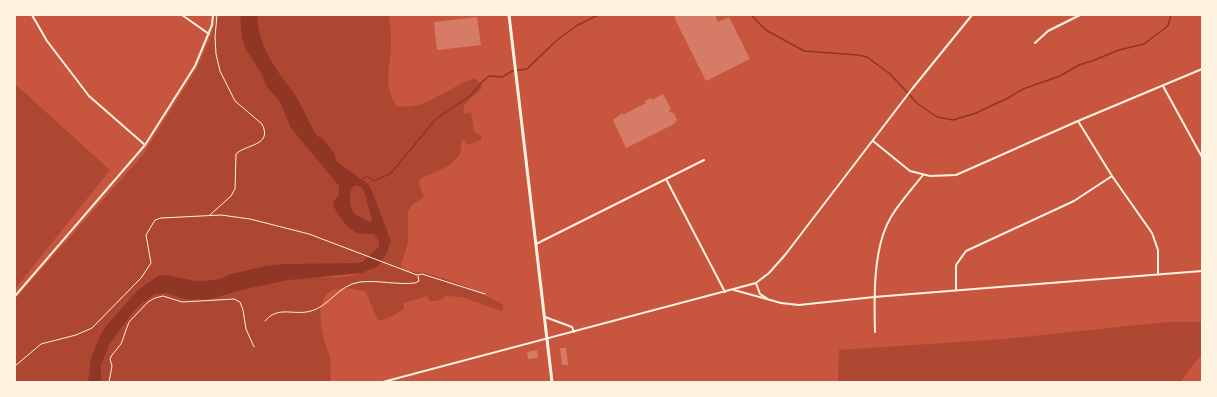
<svg xmlns="http://www.w3.org/2000/svg" width="1217" height="397" viewBox="0 0 1217 397" font-family="Roboto,sans-serif">
<style>
.green{fill:#ae4732;fill-rule:evenodd}
.water{fill:#8f3625;fill-rule:evenodd}
.lines{fill:none;stroke-linecap:round;stroke-linejoin:round}
.stream{stroke:#8f3625;stroke-width:1.5}
.building{fill:#d67c66}
.path{stroke:#fff3e0;stroke-width:1}
.minor{stroke:#fff3e0;stroke-width:2}
.primary{stroke:#fff3e0;stroke-width:3}
</style>
<rect width="100%" height="100%" fill="#c8553d"/>
<path class="green" d="M217,15H254L257,20V15H389C390,23 391,32 391,40C392,65 381,84 397,106C426,111 450,86 475,78L482,86L481,89L464,105L463,114L471,112L474,132L481,136V140L467,145L464,139L462,141L460,155L448,166L420,179L419,184L424,197L413,204L408,211V242L401,265L403,271L427,273L446,279L470,288L503,304V309L501,311L462,297L447,296L437,301H430L427,296L404,303V309L396,314L381,321L377,319L366,292C322,279 315,301 324,340C326,346 329,352 330,358C331,365 331,375 330,382H15V299L142,156L196,70L212,35ZM384,226C386,229 389,233 390,237C391,243 389,249 386,254C372,279 338,278 313,277L372,265L384,243Z
M15,84L110,170L15,289Z
M1168,322H1202V353L1180,382H838L839,350L1004,339Z"/>
<path class="water" d="M240,15H257C258,46 275,68 293,92C303,106 308,122 317,136L322,138L327,144L334,153L337,162L368,184L372,191L391,241L387,253L378,266L362,273L289,280L245,289L207,300L185,299L167,293L155,294L141,304L132,313L109,345L101,366V382H88L91,358L99,338L106,326L138,290L158,276L166,275L196,281H205L220,279L231,274L266,266L284,264L356,263L362,262L379,247V242L374,234C368,233 361,235 355,232C346,226 334,212 333,202L339,195V186L291,128L280,102L267,87L260,71L246,50L242,38ZM356,185L361,187L364,190L372,220L370,222C356,215 349,214 350,196C350,191 351,188 356,185Z"/>
<g class="lines">
<path class="stream" d="M751,15L766,30L804,51L858,55L867,57L890,74L918,104L937,117L953,120L976,113L1008,98L1023,89L1060,76L1079,65L1092,61L1119,50L1144,44L1168,26L1171,15
M361,180L367,176L374,181L391,173L435,120L471,95L483,81L489,76L502,77L512,71L527,69L556,41L576,26L598,15"/>
</g>
<path class="building" d="M678,15H715L718,22L729,17L750,59L706,81L674,17Z
M477,17L481,45L437,50L434,22Z
M663,94L671,109L669,110L670,112L674,113L677,120L674,124L626,148L613,120L622,113L623,115L646,103L645,101L651,98L652,100Z
M560,348H566L568,365H562Z
M537,350L538,358L528,359L527,352Z"/>
<g class="lines">
<path class="path" d="M210,215L231,196L235,189L236,154C246,144 273,146 262,124L235,101L220,71L216,54L215,37L217,15
M265,321C278,305 294,316 311,311C330,306 338,285 360,282C378,280 397,285 415,283L419,281L418,276
M15,366L41,344L76,335L92,328L141,278L151,263L146,235L155,220L161,218L221,215L250,219L309,234L417,275L422,274L485,294
M109,382L112,366L110,359L112,355L121,344L129,322L148,302L155,298L163,296L182,302L234,299L240,302L243,310L246,329L254,347"/>
<path class="minor" d="M32,15L47,41L89,96L145,145
M182,15L209,34
M1035,43L1048,31L1080,15
M1163,86L1202,157
M1078,121L1112,176L1152,233L1158,250V274
M873,141L910,171L930,176L956,175L1078,121L1202,69
M666,179L725,292
M536,244L704,160
M756,283L760,294L768,299
M734,290L781,303L799,305L874,297L1202,271
M956,291V265L966,251L1074,201L1112,176
M15,296L145,145L195,66L212,25L213,15
M545,317L572,327L574,332
M875,332C874,298 873,246 891,217C900,202 912,189 923,175
M383,382L756,283L769,273L785,255L912,89L972,15"/>
<path class="primary" d="M509,15L552,382"/>
</g>
<rect width="1217" height="397" fill="none" stroke="#fff3e0" stroke-width="32"/>
</svg>
